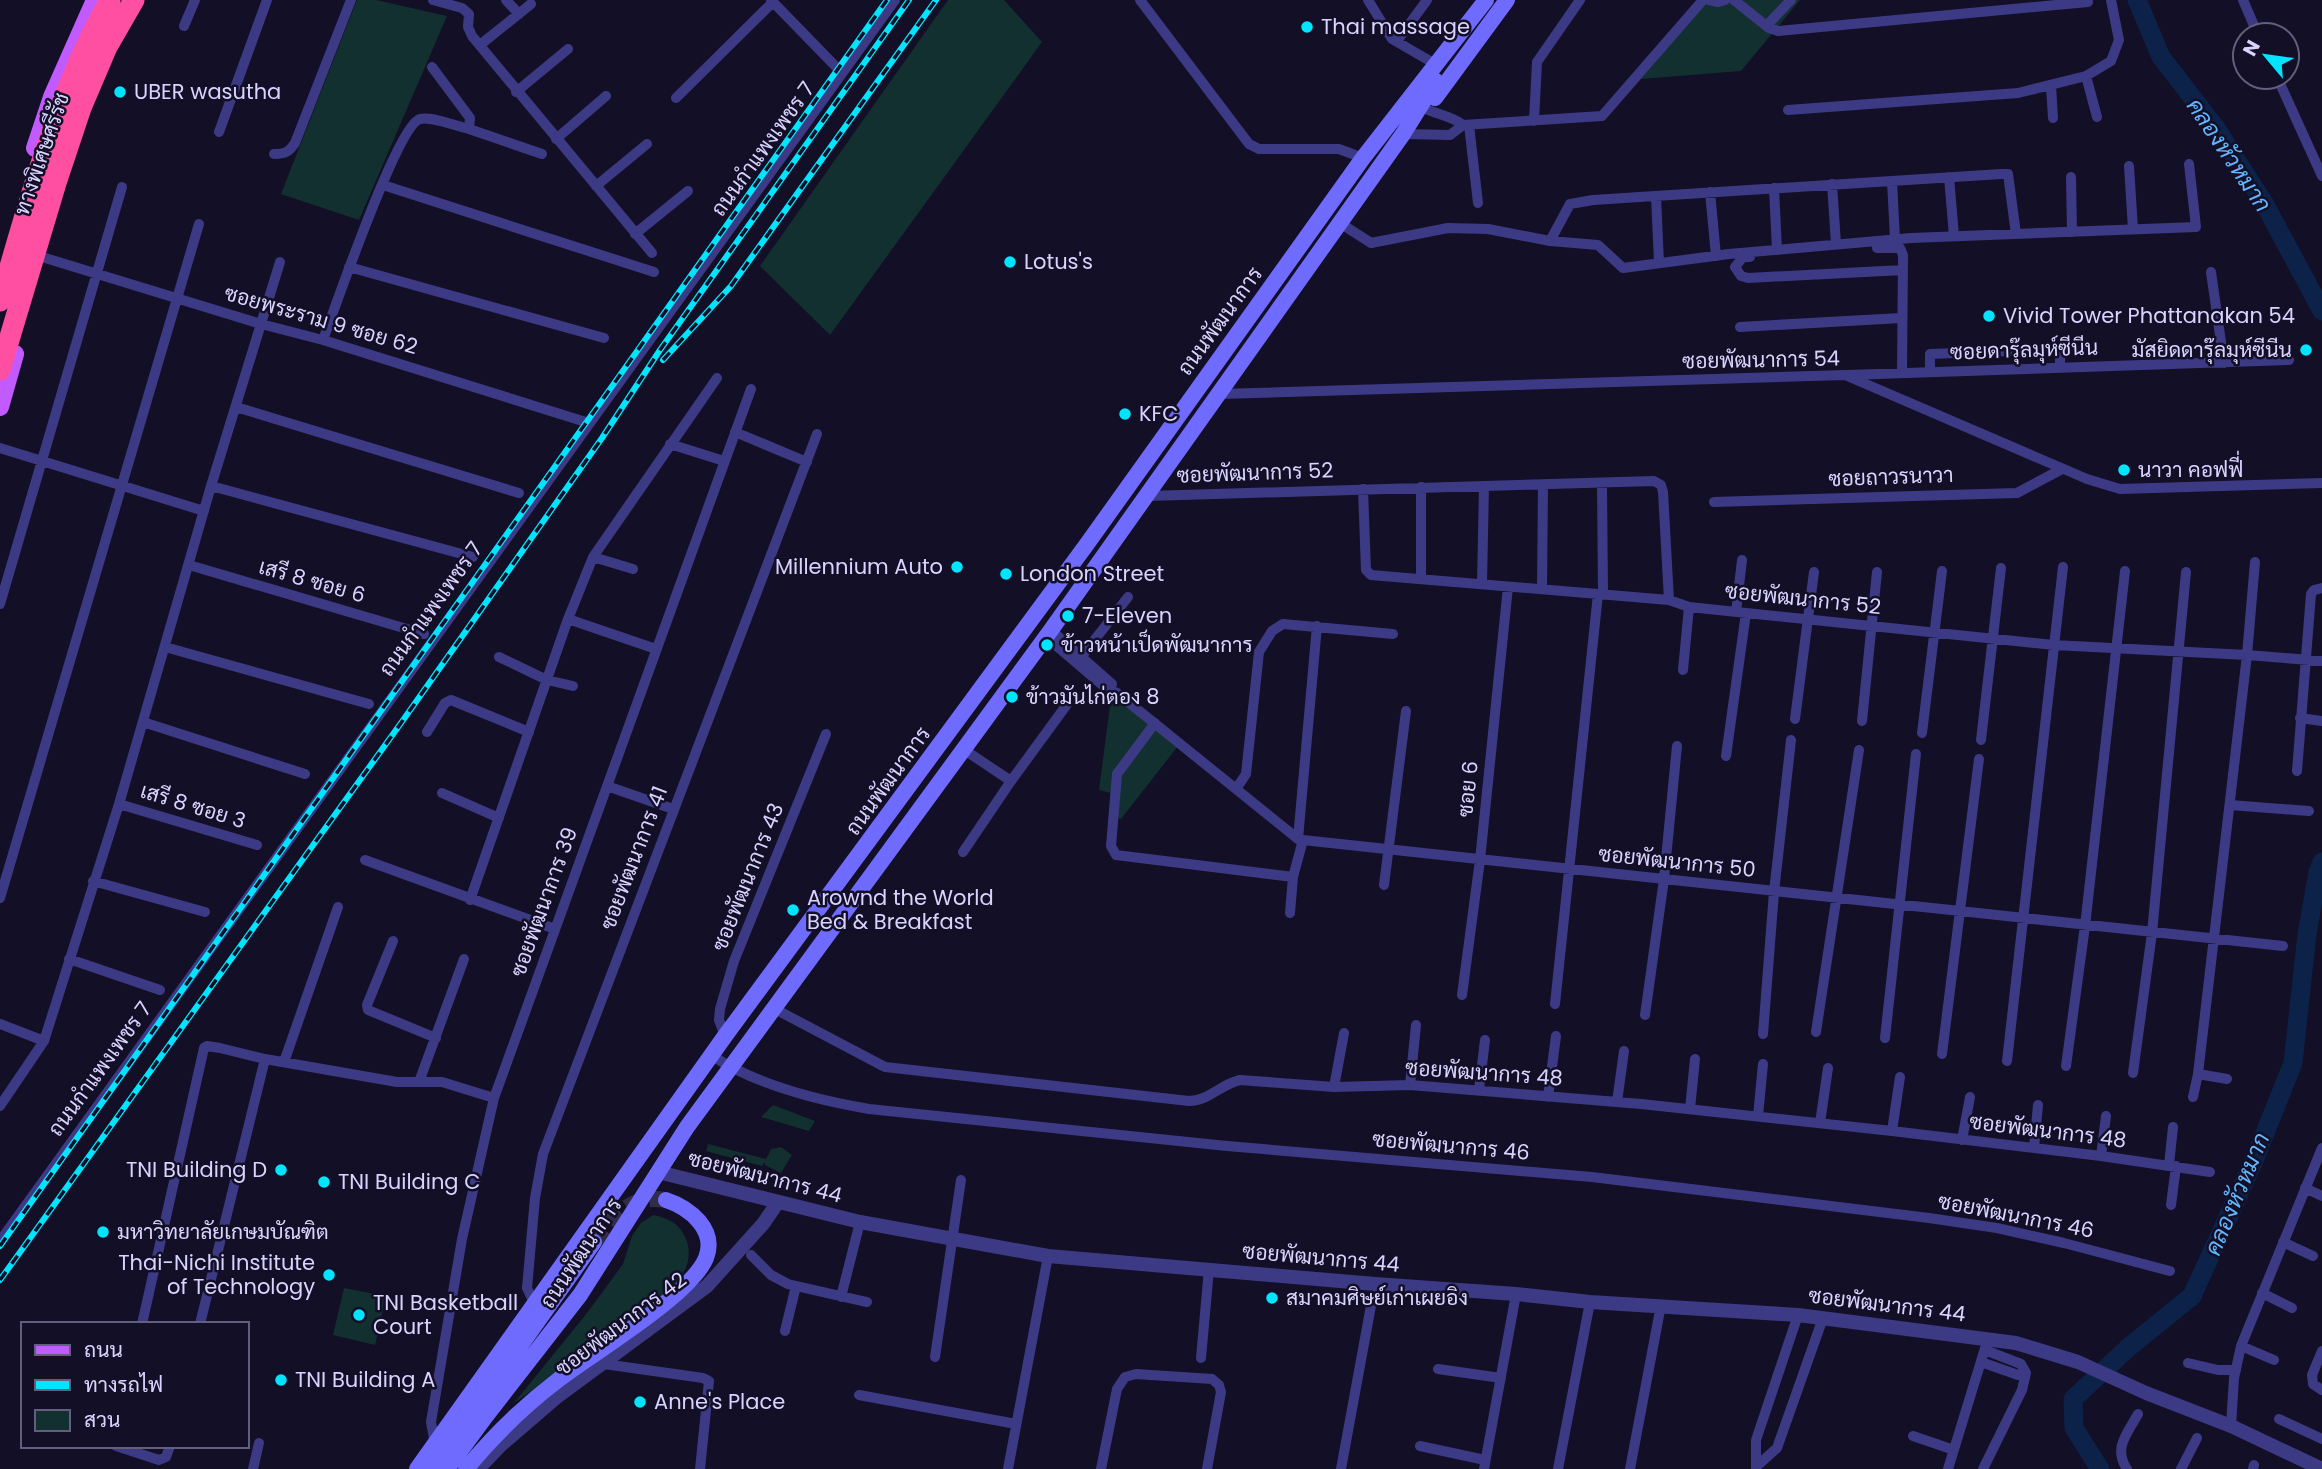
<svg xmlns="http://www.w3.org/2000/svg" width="2322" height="1469" viewBox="0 0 2322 1469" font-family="Poppins,Sarabun,sans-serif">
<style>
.green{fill:#12302f}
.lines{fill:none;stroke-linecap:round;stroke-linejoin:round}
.river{stroke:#0c2248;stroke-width:19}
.secondary-tunnel{stroke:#312d47;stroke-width:16;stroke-dasharray:16 8;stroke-linecap:butt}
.minor{stroke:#3d3a85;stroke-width:10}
.tertiary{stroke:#3d3a85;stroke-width:14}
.secondary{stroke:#6f6bff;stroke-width:16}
.primary{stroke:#c25bff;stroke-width:18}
.motorway{stroke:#ff4fa3;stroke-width:21}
.rail-casing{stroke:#00e5ff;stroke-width:6}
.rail{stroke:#130f26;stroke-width:3.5;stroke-dasharray:10;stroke-linecap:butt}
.poi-dot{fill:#00e5ff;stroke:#130f26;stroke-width:2.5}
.labels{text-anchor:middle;stroke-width:5;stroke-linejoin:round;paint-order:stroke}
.poi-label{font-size:21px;fill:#d9d4ff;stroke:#130f26;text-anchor:start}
.street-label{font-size:21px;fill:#d9d4ff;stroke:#130f26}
.water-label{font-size:23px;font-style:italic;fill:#62b6ff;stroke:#130f26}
</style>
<rect width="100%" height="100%" fill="#130f26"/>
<path class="green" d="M357,0H376L447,16L359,220L281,194Z
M948,0H1004L1042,42L830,335L760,266Z
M1708,0H1800L1741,71L1641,79Z
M1111,698H1120L1178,746L1121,819L1113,816L1115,794L1099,790Z
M773,1105L815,1121L809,1131L761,1117Z
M708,1144L766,1159L771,1149L781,1147L792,1155L781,1173L765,1165V1162L762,1166L706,1151Z
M653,1215C669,1218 680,1224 686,1239C691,1251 689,1265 682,1275C666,1302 632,1320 607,1337C576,1359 545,1381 514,1403L587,1313L623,1264L632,1236L641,1223Z
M344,1288L386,1296L375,1345L333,1335Z"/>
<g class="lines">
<path class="river" d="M2137,0L2161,57L2216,128L2264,203L2322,311
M2100,1469L2074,1428L2073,1399L2129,1347L2192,1296L2255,1158L2293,1063L2307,934L2318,872L2322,862"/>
<path class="secondary-tunnel" d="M594,1242C614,1216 631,1194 666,1200"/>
<path class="minor" d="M433,0L462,8L469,14L468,27L472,36L652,253
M506,0L519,14
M771,0L842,73
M1140,0L1249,144L1259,149H1339L1363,158
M1368,0L1392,39L1430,61
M1709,0L1718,2L1725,0
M1734,0L1769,28L1778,31L2088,2
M2243,0L2258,35
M184,26L195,0
M1766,26L1791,0
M1397,41L1427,0
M480,45L531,4
M2086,76L2097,117
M2277,77L2322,176
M2051,86L2053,118
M516,92L568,49
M676,98L773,2
M1426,109C1439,115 1452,116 1463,125
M1788,110L2018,93L2086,76L2111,61L2119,40L2111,0
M1534,121L1537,62L1580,0
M1469,125L1478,203
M469,129L542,154
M219,132L267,0
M1403,134L1450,135L1463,125L1602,116L1703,0
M556,139L606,96
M274,154C285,154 289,152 295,143L351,0
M2129,166L2133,229
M1949,177L1954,236
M2071,177L2072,232
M1892,181L1895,239
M1832,184L1836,244
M383,185L654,272
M596,186L647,144
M1774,188L1777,250
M1710,192L1716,256
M1656,196L1659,263
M1340,223L1371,243L1448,228L1488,229L1550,241L1570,204L1593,200L2001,174H2008L2016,234
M635,234L688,191
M1550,241L1598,245L1623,268L1729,254L1911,238L2196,227L2189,164
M1877,248H1900L1903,255L1902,373
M42,257L261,324L323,340L589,423
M1750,257H1743L1735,267L1741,276L1748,278L1903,270
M349,267L604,338
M2211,272L2224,363
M1740,327L1901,318
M323,340C336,305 395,133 418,120C427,114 458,127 469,129L470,118L432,67
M1930,372V354L2060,349V368
M1847,375L2289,360
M1220,394L1845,375L2087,479L2120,489L2322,483
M236,407L519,493
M735,432L807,462
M670,444L724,461
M0,448L204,511
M1602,484L1603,594
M211,486L473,557
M1421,487V579
M1363,489L1366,570L1371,575L1669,600L1689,607L2054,645L2247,655L2322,661
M1148,496L1654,481L1661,485L1663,492L1669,600
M1714,502L2017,493L2062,469
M593,557L633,569
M189,565L424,634
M1482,584L1484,486
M1542,589L1543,485
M0,604L122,187
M1736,612L1742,560
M568,619L656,649
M1051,630L1112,684
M1046,637L1107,689L1117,693L1298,839L1303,840L2283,946
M165,647L369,704
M1082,656L1128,597
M499,657L547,680L573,686
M1683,670L1689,607
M2300,718L2322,721
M1795,719L1814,572
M1862,721L1877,572
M143,722L305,774
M1155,723L1117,774L1111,846L1116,855L1293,877
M427,732L445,703L451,700L529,732
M1922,733L1942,571
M1981,740L2001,568
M963,749L1011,781
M1726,756L1746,613
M2297,771L2311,594L2314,590L2322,588
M607,786L673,809
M1236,789L1246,774L1259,652L1272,631L1283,624L1393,634
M442,793L499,818
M119,804L257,845
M2230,805L2309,811
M1298,839L1317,626
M963,852L1011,781L1068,703
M365,860L555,929
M93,881L205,912
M1384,885L1406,711
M0,898L199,224
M470,900L568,619L593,557L717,378
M1290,913L1293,877L1303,840
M393,941L367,1005L368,1010L436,1038
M69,959L160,990
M1462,995L1480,860L1508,587
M1555,1004L1598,594
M773,1008L885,1067L1189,1101C1209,1101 1221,1084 1240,1080L1334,1087L1410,1085L1641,1104L1892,1131L2101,1156L2210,1172
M1645,1015L1664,879L1677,746
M0,1024L44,1041
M1816,1032L1859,750
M1763,1034L1774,892L1791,740
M725,1036L719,1020L720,1009L734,961L826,734
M1885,1038L1916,754
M1942,1054L1979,759
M711,1055C756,1085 816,1100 869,1109L1227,1146L1592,1177L1929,1218L1997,1228L2064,1243L2170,1271
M2007,1061L2063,567
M284,1062L338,907
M2066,1066L2085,926L2125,571
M2133,1073L2152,933L2186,572
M2198,1074L2227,1079
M419,1082L464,959
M1410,1085L1416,1025
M1334,1087L1344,1033
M1479,1090L1485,1040
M1548,1097L1556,1036
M2193,1097L2198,1074L2247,655L2255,562
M1617,1102L1624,1051
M0,1106L44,1041L119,804L211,486L280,262
M1690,1109L1695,1059
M1758,1116L1763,1064
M1820,1123L1828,1068
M1892,1131L1900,1077
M1962,1140L1970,1097
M2034,1148L2038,1105
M2101,1156L2106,1116
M2169,1165L2173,1127
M2305,1188L2322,1196
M2171,1205L2176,1166
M0,1241L895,0
M2283,1242L2313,1256
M751,1255L771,1275L788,1284L867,1302
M2262,1293L2292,1308
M841,1297L860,1222
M534,1303L527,1288L535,1198L543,1154L817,434
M142,1324L204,1048L207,1046L220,1048L265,1059L397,1082H442L494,1098
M200,1324L265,1059
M785,1331L796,1286
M2241,1346L2274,1360
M2322,1351L2312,1375L2313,1384L2322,1390
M935,1357L961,1180
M1201,1358L1209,1269
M1981,1362L2018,1375L2026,1373
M2188,1363L2218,1370H2236
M604,1364L703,1378L709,1381L700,1469
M1438,1369L1501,1378
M859,1395L1016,1424
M2279,1419L2322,1439
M2231,1426L2234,1378L2241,1346L2322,1148
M1913,1436L1954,1450
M435,1444L431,1422L462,1239L494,1098L751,389
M116,1446L159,1460L166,1457L170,1446
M1420,1446L1485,1460
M1757,1466L1777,1448L1823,1318
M253,1469L259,1443
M1008,1469L1048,1256
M1101,1469L1117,1389L1125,1377L1136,1374L1212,1379L1219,1385L1221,1392L1207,1469
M1341,1469L1375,1284
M1484,1469L1516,1294
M1558,1469L1590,1302
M1630,1469L1661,1305
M1756,1469V1440L1798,1315
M1948,1469L1986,1345
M1983,1469L2022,1390L2026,1373L2021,1364L1985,1350
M2127,1469C2113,1448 2127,1434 2138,1414
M2181,1469L2197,1438
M2253,1469L2254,1465"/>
<path class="tertiary" d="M658,1172L860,1222L1048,1256L1375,1284L1516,1294L1590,1302L1798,1315L2016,1343L2078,1362L2146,1393L2231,1426L2322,1469
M478,1469L501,1445L558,1396L707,1286L763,1224L778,1202"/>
<path class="secondary" d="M1435,98L1507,0
M417,1469L725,1036L1087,544L1363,158L1486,0
M433,1469L594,1242
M447,1469L486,1416L580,1295L687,1127L1051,630L1403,134L1436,81
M466,1469C493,1436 524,1406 558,1380C593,1353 691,1295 706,1258C717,1230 690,1208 666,1200"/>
<path class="primary" d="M35,148L52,97L95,0
M0,407L15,354"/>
<path class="motorway" d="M0,301C30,199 57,93 110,0
M0,370L56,183L81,108L107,47L134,0"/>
<g class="rail-casing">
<path id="rail" d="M663,360L731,286L936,0
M0,1246L887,0
M0,1280L401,723L602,438L660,350L909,0"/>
</g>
<use href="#rail" class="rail"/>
</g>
<g class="poi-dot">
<circle cx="1307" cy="27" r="7"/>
<circle cx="120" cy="92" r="7"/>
<circle cx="1010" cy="262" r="7"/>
<circle cx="1989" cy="316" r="7"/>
<circle cx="2306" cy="350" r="7"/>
<circle cx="1125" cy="414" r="7"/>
<circle cx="2124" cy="470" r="7"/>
<circle cx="957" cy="567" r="7"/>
<circle cx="1006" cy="574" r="7"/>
<circle cx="1068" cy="616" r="7"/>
<circle cx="1047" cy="645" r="7"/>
<circle cx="1012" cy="697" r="7"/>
<circle cx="793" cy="910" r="7"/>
<circle cx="281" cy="1170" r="7"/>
<circle cx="324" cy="1182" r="7"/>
<circle cx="103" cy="1232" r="7"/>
<circle cx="329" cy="1275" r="7"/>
<circle cx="1272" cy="1298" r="7"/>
<circle cx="359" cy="1315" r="7"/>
<circle cx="281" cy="1380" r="7"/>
<circle cx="640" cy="1402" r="7"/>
</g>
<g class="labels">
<g class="poi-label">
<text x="1321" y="34">Thai massage</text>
<text x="134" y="99">UBER wasutha</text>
<text x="1024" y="269">Lotus's</text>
<text x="2003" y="323">Vivid Tower Phattanakan 54</text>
<text x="2292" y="357" text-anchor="end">มัสยิดดารุ๊ลมุห์ซีนีน</text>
<text x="1139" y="421">KFC</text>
<text x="2138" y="477">นาวา คอฟฟี่</text>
<text x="943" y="574" text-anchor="end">Millennium Auto</text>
<text x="1020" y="581">London Street</text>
<text x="1082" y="623">7-Eleven</text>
<text x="1061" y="652">ข้าวหน้าเป็ดพัฒนาการ</text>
<text x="1026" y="704">ข้าวมันไก่ตอง 8</text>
<text x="807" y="905">Arownd the World<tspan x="807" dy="24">Bed &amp; Breakfast</tspan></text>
<text x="267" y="1177" text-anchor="end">TNI Building D</text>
<text x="338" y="1189">TNI Building C</text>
<text x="117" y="1239">มหาวิทยาลัยเกษมบัณฑิต</text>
<text x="315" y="1270" text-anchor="end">Thai-Nichi Institute<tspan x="315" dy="24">of Technology</tspan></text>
<text x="1286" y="1305">สมาคมศิษย์เก่าเผยอิง</text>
<text x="373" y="1310">TNI Basketball<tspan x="373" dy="24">Court</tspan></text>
<text x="295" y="1387">TNI Building A</text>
<text x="654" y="1409">Anne's Place</text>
</g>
<g class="street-label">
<text transform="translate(763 149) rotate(-54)" y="7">ถนนกำแพงเพชร 7</text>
<text transform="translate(42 154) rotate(-71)" y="7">ทางพิเศษศรีรัช</text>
<text transform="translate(321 320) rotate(16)" y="7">ซอยพระราม 9 ซอย 62</text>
<text transform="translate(1220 321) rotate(-54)" y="7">ถนนพัฒนาการ</text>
<text transform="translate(2024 350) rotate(-2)" y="7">ซอยดารุ๊ลมุห์ซีนีน</text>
<text transform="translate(1761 360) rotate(-1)" y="7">ซอยพัฒนาการ 54</text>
<text transform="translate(1255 473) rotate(-2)" y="7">ซอยพัฒนาการ 52</text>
<text transform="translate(1891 477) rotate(-2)" y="7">ซอยถาวรนาวา</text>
<text transform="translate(312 581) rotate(16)" y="7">เสรี 8 ซอย 6</text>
<text transform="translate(1803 599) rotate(6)" y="7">ซอยพัฒนาการ 52</text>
<text transform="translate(431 609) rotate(-54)" y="7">ถนนกำแพงเพชร 7</text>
<text transform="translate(888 781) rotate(-54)" y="7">ถนนพัฒนาการ</text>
<text transform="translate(1468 789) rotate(-84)" y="7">ซอย 6</text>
<text transform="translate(193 806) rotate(17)" y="7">เสรี 8 ซอย 3</text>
<text transform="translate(634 858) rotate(-69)" y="7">ซอยพัฒนาการ 41</text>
<text transform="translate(1677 862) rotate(6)" y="7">ซอยพัฒนาการ 50</text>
<text transform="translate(748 877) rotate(-68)" y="7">ซอยพัฒนาการ 43</text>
<text transform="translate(544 902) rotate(-70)" y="7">ซอยพัฒนาการ 39</text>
<text transform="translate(100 1069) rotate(-54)" y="7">ถนนกำแพงเพชร 7</text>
<text transform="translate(1484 1073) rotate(4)" y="7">ซอยพัฒนาการ 48</text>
<text transform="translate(2048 1131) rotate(7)" y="7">ซอยพัฒนาการ 48</text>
<text transform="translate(1451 1146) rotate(5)" y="7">ซอยพัฒนาการ 46</text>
<text transform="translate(765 1177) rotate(14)" y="7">ซอยพัฒนาการ 44</text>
<text transform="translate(2016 1216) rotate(11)" y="7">ซอยพัฒนาการ 46</text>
<text transform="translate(581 1253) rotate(-56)" y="7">ถนนพัฒนาการ</text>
<text transform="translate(1321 1258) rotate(5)" y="7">ซอยพัฒนาการ 44</text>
<text transform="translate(1887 1305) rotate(7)" y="7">ซอยพัฒนาการ 44</text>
<text transform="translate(621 1324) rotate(-37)" y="7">ซอยพัฒนาการ 42</text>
</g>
<g class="water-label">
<text transform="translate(2229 155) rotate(56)" y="8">คลองหัวหมาก</text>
<text transform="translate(2237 1194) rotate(-67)" y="8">คลองหัวหมาก</text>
</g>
</g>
<rect x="21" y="1322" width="228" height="126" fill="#130f26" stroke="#625e7d" stroke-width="2"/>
<rect x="35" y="1345" width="35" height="10" fill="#c25bff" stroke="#625e7d" stroke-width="2"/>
<text x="84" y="1357" font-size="21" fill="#d9d4ff">ถนน</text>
<rect x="35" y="1380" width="35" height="10" fill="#00e5ff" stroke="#625e7d" stroke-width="2"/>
<text x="84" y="1392" font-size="21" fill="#d9d4ff">ทางรถไฟ</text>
<rect x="35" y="1410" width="35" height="21" fill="#12302f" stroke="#625e7d" stroke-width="2"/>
<text x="84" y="1427" font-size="21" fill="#d9d4ff">สวน</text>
<g transform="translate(2266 56) rotate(299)"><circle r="33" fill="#130f26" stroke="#625e7d" stroke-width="2"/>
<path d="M0-5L12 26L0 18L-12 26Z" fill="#00e5ff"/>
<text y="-10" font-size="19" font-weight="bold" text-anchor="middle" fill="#d9d4ff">N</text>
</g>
</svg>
